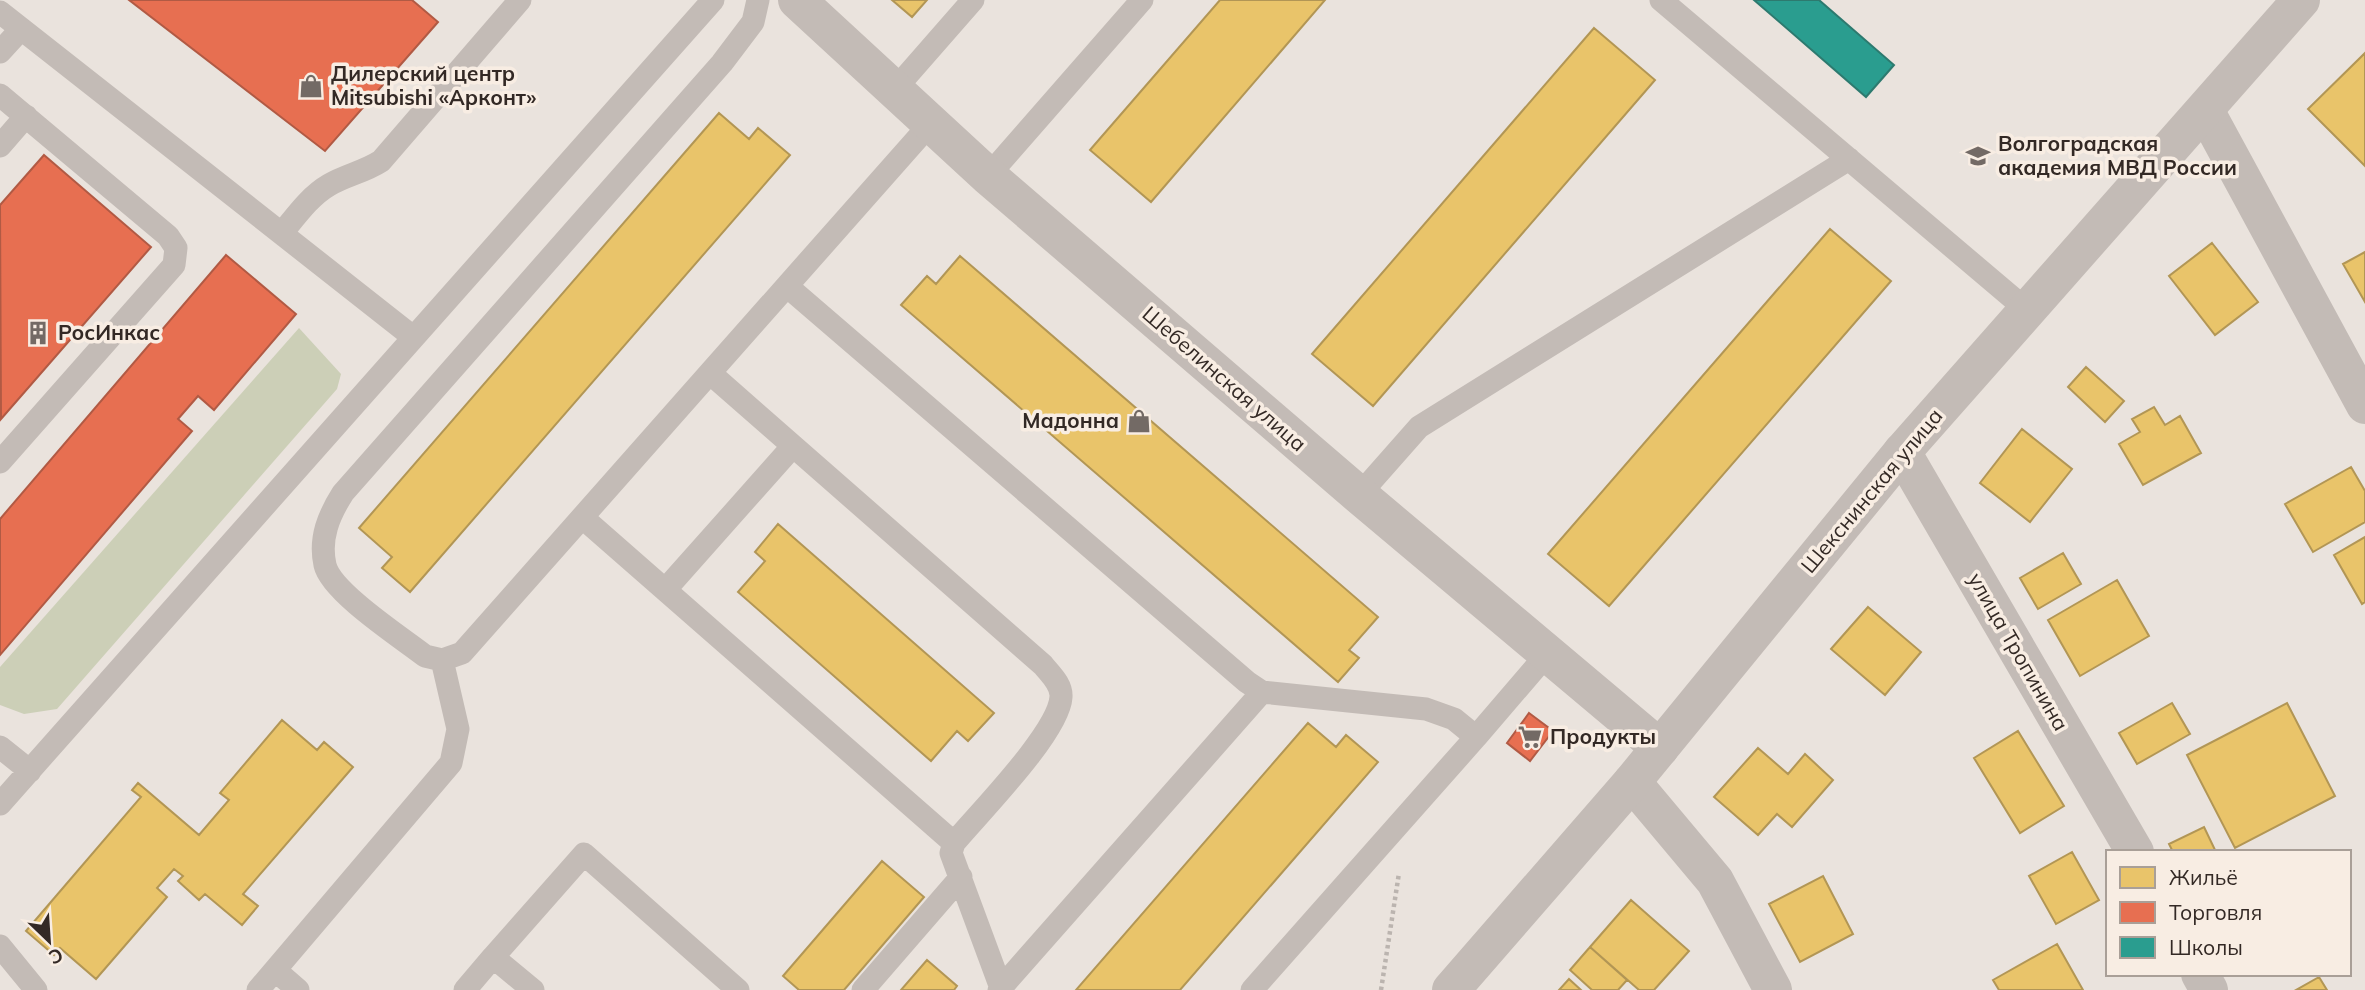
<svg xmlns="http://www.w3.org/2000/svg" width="2365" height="990" viewBox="0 0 2365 990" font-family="Mulish,sans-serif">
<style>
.green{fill:#cccfb7}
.homes{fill:#e9c46a;stroke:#b29655;stroke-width:2}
.shops{fill:#e76f51;stroke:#b15a44;stroke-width:2}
.schools{fill:#2a9d8f;stroke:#2d7a6f;stroke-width:2}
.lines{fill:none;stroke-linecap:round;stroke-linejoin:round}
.path{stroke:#bbb4af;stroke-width:4.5;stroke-dasharray:3.5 3.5;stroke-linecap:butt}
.service{stroke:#c3bbb6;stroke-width:23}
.minor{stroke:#c3bbb6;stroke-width:38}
.tertiary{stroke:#c3bbb6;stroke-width:38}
.labels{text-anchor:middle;stroke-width:7;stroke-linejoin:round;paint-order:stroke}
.poi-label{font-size:21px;font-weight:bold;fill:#332925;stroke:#f8ede3;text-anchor:start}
.street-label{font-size:21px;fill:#332925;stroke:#f8ede3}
</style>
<rect width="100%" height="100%" fill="#eae3dd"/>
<path class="green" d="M299,328L341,374L337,389L57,709L24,714L0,705V667Z"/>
<path class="homes" d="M892,0H927L912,17Z
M1220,0H1325L1151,202L1090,150Z
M1594,28L1655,80L1373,406L1312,354Z
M2365,53V166L2308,109Z
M719,113L749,139L758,128L790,155L410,592L382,568L392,557L359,528Z
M1830,229L1891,281L1609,606L1548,554Z
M2212,243L2258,302L2215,335L2169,276Z
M2365,252V302L2343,264Z
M960,256L1378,617L1349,650L1359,658L1338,682L901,305L927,276L936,284Z
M2086,367L2124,401L2105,422L2068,387Z
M2154,407L2165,425L2180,416L2201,453L2143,485L2119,444L2140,432L2132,419Z
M2022,429L2072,469L2030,522L1980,483Z
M2351,467L2365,491V522L2313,552L2285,504Z
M778,524L994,713L968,741L957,731L931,761L738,592L765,561L755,552Z
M2365,537V602L2362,604L2334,555Z
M2063,553L2081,584L2038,609L2020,578Z
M2117,580L2149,636L2080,676L2048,620Z
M1868,607L1921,652L1885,695L1831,649Z
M2172,703L2190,734L2137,764L2119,733Z
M2287,703L2335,796L2235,848L2187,755Z
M282,720L317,750L324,742L353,767L243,894L258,906L242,925L205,894L199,900L178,881L183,876L174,869L157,888L167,897L96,979L60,948L54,955L26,931L141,797L132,790L138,783L199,835L229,800L220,793Z
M1308,723L1336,747L1346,735L1378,762L1180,990H1076Z
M2018,731L2064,806L2020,833L1974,758Z
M1758,748L1788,774L1805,754L1833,780L1792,827L1777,814L1758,835L1714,797Z
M2204,827L2216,852H2173L2169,844Z
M2072,852L2099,900L2056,924L2029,876Z
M882,861L924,897L844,990H799L783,976Z
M1823,876L1853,934L1800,962L1769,904Z
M1631,900L1689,951L1654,990H1639L1590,947Z
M2057,944L2083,990H1999L1993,980Z
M1590,947L1627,980L1618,990H1592L1570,970Z
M927,960L957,986L954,990H901Z
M2319,977L2327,990H2296Z
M1569,979L1581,990H1559Z"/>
<path class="shops" d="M129,0H412L438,22L325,151Z
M44,155L151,247L1,419L0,205Z
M226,255L296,314L214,410L198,396L178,419L192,431L0,655V519Z
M1529,713L1553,731L1530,761L1507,743Z"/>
<path class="schools" d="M1754,0H1819L1894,65L1866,97Z"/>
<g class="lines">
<path class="path" d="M1381,990L1399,873"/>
<path class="service" d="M758,0L753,22L722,63L343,493C329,515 319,538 325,565C331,592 402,638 425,656L442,660L462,653L931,123
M1661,0L2028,311
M0,12L413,337
M0,52L21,29
M896,88L973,0
M0,95L168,236L176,248L174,265L0,462
M0,146L26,116
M988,176L1142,0
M282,233C296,216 310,196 329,185C346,175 364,172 381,161L520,0
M788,287L1247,682L1262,692L1426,709L1454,719L1476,737L1252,990
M711,374L1043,665C1050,674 1062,684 1061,697C1059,732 980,812 954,843L951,853L1001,988
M1359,495L1419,427L1849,159
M583,518L954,843
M665,590L793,446
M1476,737L1548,653
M0,747L30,771
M0,804L713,0
M0,946L36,990
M493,957L584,854L738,990
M275,970L298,990
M258,990L451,763L458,729L442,660
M465,990L493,957L533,990
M863,990L961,877
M999,990L1262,692"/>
<path class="minor" d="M797,0L988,176L1359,495L1660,748
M2206,112L2365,405
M1902,452L2135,852
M1632,782L1715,881L1773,990
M2200,974L2209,990"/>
<path class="tertiary" d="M1451,990L1632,782L1902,452L2301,0"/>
</g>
<defs>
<g id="shop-bare" transform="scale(1.89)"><path d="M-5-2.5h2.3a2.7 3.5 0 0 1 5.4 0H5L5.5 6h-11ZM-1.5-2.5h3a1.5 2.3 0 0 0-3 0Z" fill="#736a65" stroke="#f8ede3" stroke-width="2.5" paint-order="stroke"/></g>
<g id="university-bare" transform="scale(1.89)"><path d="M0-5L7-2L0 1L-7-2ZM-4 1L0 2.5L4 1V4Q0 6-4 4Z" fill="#736a65" stroke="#f8ede3" stroke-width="2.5" paint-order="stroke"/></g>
<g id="building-bare" transform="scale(1.89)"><path d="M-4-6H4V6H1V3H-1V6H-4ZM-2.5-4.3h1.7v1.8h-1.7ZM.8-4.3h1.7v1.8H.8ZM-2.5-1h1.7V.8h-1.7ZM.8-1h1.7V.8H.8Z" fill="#736a65" stroke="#f8ede3" stroke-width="2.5" paint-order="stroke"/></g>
<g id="supermarket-bare" transform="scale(1.89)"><path d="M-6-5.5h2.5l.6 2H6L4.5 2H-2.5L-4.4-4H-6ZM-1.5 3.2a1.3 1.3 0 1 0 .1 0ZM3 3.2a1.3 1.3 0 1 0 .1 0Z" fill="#736a65" stroke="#f8ede3" stroke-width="2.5" paint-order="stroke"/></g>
</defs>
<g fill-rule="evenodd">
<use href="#shop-bare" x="311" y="86"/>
<use href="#university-bare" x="1978" y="156"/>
<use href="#building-bare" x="38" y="333"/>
<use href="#shop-bare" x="1139" y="421"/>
<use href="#supermarket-bare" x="1530" y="737"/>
</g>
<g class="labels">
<g class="poi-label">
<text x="331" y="81">Дилерский центр<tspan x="331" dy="24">Mitsubishi «Арконт»</tspan></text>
<text x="1998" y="151">Волгоградская<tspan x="1998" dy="24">академия МВД России</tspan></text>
<text x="58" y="340">РосИнкас</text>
<text x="1119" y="428" text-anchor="end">Мадонна</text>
<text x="1550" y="744">Продукты</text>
</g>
<g class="street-label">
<text transform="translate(1224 379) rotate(41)" y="7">Шебелинская улица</text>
<text transform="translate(1872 491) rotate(-50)" y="7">Шекснинская улица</text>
<text transform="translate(2018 652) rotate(60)" y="7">улица Тропинина</text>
</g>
</g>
<rect x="2106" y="850" width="245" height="126" fill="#f8ede3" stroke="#a99f97" stroke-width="2"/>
<rect x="2120" y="867" width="35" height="21" fill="#e9c46a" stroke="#a99f97" stroke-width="2"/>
<text x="2169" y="885" font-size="21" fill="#332925">Жильё</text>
<rect x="2120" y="902" width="35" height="21" fill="#e76f51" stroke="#a99f97" stroke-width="2"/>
<text x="2169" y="920" font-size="21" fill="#332925">Торговля</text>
<rect x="2120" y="937" width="35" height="21" fill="#2a9d8f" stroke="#a99f97" stroke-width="2"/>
<text x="2169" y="955" font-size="21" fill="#332925">Школы</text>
<g transform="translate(49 941) rotate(155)" stroke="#f8ede3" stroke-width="5" paint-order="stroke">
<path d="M0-5L12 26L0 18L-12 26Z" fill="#332925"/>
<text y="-10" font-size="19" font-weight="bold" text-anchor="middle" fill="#332925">С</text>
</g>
</svg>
